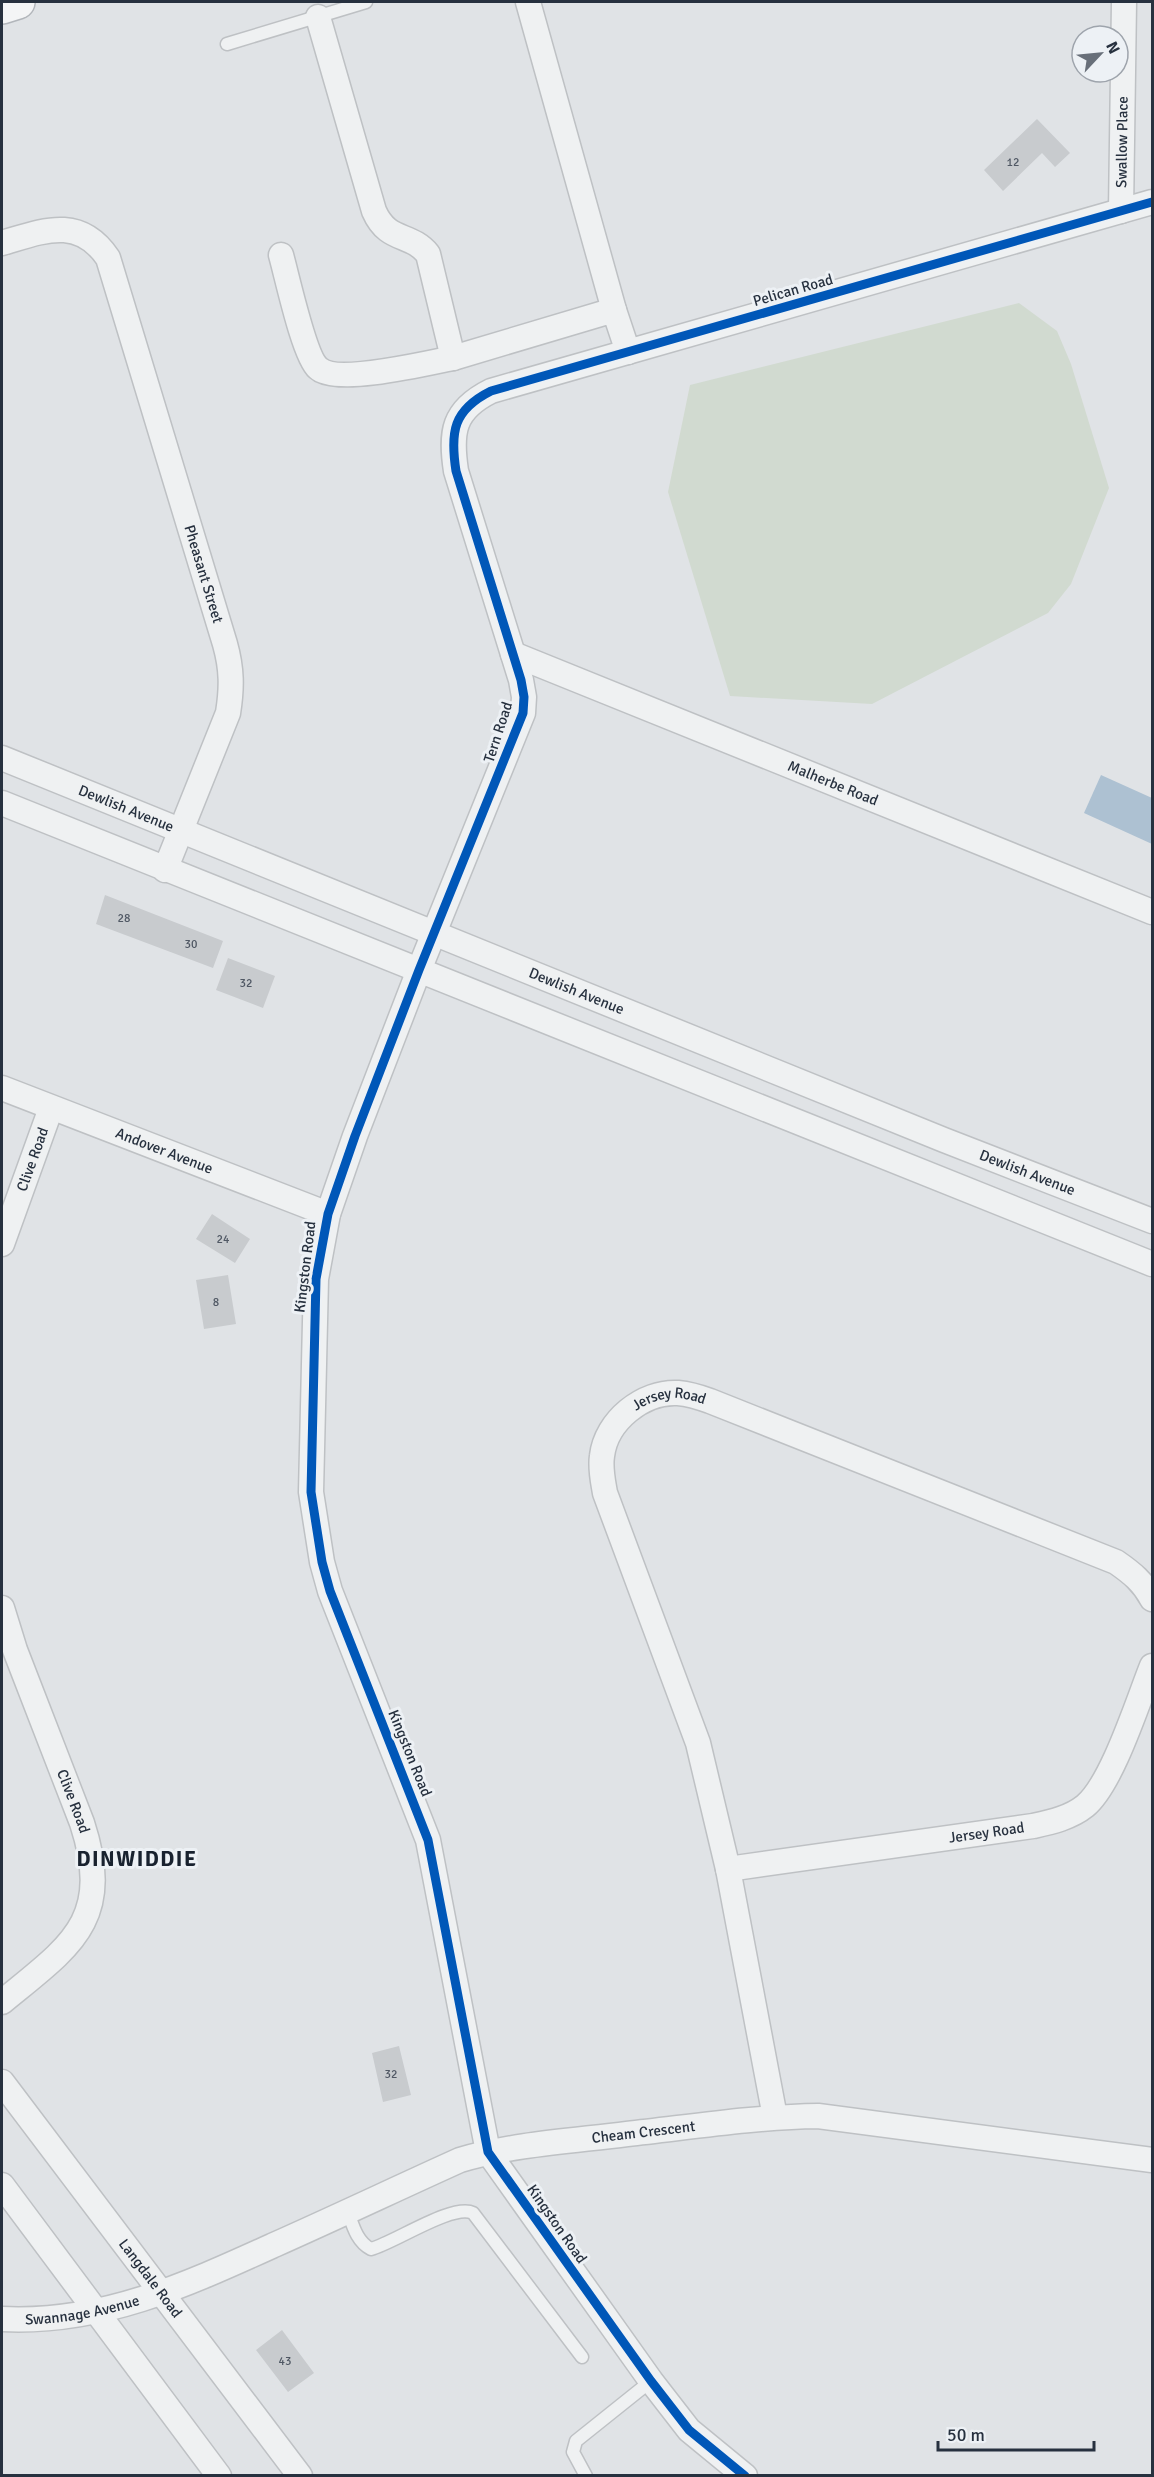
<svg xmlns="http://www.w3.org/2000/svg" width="1154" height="2477" viewBox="0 0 1154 2477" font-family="Signika,sans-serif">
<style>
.green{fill:#d1dad0}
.water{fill:#adc1d2}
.building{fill:#c8cbce}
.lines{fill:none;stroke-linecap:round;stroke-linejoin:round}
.lane-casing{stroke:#bec1c4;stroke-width:15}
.street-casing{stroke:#bec1c4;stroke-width:27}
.highway-casing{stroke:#b2b6bb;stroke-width:36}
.lane{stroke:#eff1f2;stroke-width:12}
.street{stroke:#eff1f2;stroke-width:24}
.highway{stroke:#f4f5f6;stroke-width:33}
.cycleway-casing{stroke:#edf1f5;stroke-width:13}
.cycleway{stroke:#0057b8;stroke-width:9}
.labels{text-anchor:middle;stroke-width:6;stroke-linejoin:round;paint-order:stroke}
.number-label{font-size:12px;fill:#505864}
.street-label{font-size:15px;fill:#27313f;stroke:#edf1f5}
.district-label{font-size:21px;font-weight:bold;letter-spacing:1.5px;fill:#19222f;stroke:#edf1f5}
</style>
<rect width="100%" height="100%" fill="#e0e3e6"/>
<path class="green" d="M1019,303L1057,331L1071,364L1109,488L1071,584L1048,613L872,704L730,696L668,492L690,385Z"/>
<path class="water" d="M1101,775L1152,798V844L1084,813Z"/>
<path class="building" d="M1037,119L1070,153L1055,167L1042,153L1003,191L984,170Z
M105,895L223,941L213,968L96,924Z
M228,958L275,976L263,1008L216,990Z
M212,1214L250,1239L235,1263L196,1239Z
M228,1275L236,1324L204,1329L196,1280Z
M399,2046L411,2095L383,2102L372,2053Z
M282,2330L314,2373L288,2392L256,2350Z"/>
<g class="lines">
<g class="lane-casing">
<path id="lane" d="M227,44L366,2
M348,2212C353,2226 357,2242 371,2249C394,2243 453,2203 473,2213L582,2357
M586,2476L573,2452L576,2441L651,2381"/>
</g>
<g class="street-casing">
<g id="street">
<path d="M528,2L614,310"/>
<path d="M318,17L374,211C388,243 410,232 428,254L453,358L614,310L628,352"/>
<path id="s1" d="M1121,211L1124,2"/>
<path id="s2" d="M2,243C43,231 79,215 108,258L225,644C232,669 232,688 228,713L165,870"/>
<path d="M281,255C287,276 304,356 318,368C336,385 428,363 453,358"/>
<path id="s3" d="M513,654L1152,912"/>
<path id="s4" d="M2,758L944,1140L1152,1221"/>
<path d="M2,803L1152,1264"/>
<path id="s5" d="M2,1088L328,1214"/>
<path id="s6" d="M2,1244L51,1108"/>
<path id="s7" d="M2,1608L15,1650L82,1823C114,1921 70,1946 2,2002"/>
<path id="s8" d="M728,1869L1033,1826C1051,1822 1070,1818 1085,1806C1112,1784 1138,1701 1152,1666"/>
<path id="s9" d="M2,2082L300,2476"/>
<path id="s10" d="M775,2117L728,1869L698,1743L605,1493C603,1481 600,1469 602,1456C606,1421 643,1391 678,1393C689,1394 699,1397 710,1401L1116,1562C1132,1573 1143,1582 1152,1599"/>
<path d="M2,2185L219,2476"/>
<path id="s11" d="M2,2319C101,2324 186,2285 274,2245C337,2217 398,2188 460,2160C514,2144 571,2141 627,2134C691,2127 754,2117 818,2116L1152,2160"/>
<path d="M745,2476L689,2430L651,2381L488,2152L428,1840L330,1591L322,1562L311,1492L316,1279L328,1214L355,1136L419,970L523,713L524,697L521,680L456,471C450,432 453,410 491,391L1152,202"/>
</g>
</g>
<g class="highway-casing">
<path id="highway" d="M2,7L18,2"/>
</g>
<use href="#lane" class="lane"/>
<use href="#street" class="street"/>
<use href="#highway" class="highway"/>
<g class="cycleway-casing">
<path id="cycleway" d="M745,2476L689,2430L651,2381L488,2152L428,1840L330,1591L322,1562L311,1492L316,1279L328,1214L355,1136L419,970L523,713L524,697L521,680L456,471C450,432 453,410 491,391L1152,202"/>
</g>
<use href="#cycleway" class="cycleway"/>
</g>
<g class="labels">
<g class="number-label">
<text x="1013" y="166">12</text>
<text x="124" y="922">28</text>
<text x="191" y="948">30</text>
<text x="246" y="987">32</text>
<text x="223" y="1243">24</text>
<text x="216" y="1306">8</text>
<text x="391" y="2078">32</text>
<text x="285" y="2365">43</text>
</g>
<g class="street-label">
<text dy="5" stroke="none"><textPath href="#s1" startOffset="69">Swallow Place</textPath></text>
<text transform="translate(793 290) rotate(-16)" y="5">Pelican Road</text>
<text dy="5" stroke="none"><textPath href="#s2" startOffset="448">Pheasant Street</textPath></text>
<text transform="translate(498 732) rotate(-72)" y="5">Tern Road</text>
<text dy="5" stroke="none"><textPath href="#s3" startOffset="345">Malherbe Road</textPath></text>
<text dy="5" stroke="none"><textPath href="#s4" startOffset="134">Dewlish Avenue</textPath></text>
<text dy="5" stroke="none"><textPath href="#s4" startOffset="620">Dewlish Avenue</textPath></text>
<text dy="5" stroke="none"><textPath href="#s5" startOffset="174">Andover Avenue</textPath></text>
<text dy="5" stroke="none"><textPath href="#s6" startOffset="90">Clive Road</textPath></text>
<text dy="5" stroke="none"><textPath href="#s4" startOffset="1106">Dewlish Avenue</textPath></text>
<text transform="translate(305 1267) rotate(-83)" y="5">Kingston Road</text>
<text dy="5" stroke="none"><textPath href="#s10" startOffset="784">Jersey Road</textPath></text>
<text transform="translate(410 1753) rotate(68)" y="5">Kingston Road</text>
<text dy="5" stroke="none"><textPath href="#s7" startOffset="206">Clive Road</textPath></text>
<text dy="5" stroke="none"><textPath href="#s8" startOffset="261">Jersey Road</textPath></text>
<text dy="5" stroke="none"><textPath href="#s11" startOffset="675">Cheam Crescent</textPath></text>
<text transform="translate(557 2224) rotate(55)" y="5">Kingston Road</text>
<text dy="5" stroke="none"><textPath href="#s9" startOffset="246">Langdale Road</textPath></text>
<text dy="5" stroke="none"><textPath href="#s11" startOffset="81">Swannage Avenue</textPath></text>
</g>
<g class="district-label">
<text x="137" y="1866">DINWIDDIE</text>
</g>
</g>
<rect width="1154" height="2477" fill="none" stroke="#27313f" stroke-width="6"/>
<g transform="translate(1100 54) rotate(64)"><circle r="28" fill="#edf1f5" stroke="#9ea4ac" stroke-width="1.5"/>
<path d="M0-4.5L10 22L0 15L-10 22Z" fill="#686f79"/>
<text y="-9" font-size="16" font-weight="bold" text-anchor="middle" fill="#27313f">N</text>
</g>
<path d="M938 2441v9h156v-9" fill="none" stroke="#27313f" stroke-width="3"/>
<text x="947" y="2441" font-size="18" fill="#27313f" stroke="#edf1f5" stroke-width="4.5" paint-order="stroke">50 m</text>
</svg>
